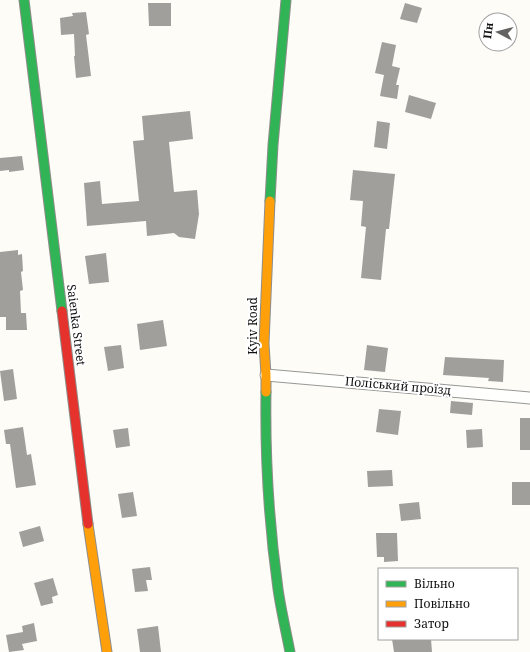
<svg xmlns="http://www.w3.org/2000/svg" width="530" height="652" viewBox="0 0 530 652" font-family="'Noto Serif',serif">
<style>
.building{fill:#a19f9c}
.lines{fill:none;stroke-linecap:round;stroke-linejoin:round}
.street-casing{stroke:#979795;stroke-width:13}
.fast-casing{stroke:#8e8d8b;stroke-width:11}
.slow-casing{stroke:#8e8d8b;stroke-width:11}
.jam-casing{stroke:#8e8d8b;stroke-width:11}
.street{stroke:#fffffe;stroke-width:11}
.fast{stroke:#30b455;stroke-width:9}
.slow{stroke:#ff9f0a;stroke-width:9}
.jam{stroke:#e5322d;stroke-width:9}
.labels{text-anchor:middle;stroke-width:4;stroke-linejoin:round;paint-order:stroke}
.street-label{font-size:12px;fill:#111;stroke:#fff}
</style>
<rect width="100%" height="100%" fill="#fdfcf7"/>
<path class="building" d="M148,3H171V26H149Z
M405,3L422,8L417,23L400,19Z
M86,12L89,34L86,35L91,76L76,78L74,56H75L74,34L61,35L60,18L73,16L72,13Z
M382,42L396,45L392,66L400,68L396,85H399L397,99L380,96L384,75L375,73Z
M409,95L436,103L431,119L405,112Z
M190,111L193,139L169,142L174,192L197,190L199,214L195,239L179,237L174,233L147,236L146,221L87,226L84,183L100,181L102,204L139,201L133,141L144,140L142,116Z
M377,121L390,123L387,149L374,147Z
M22,156L24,170L9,172V170L0,171V158Z
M353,170L395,174L389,229H386L381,280L361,278L366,227L361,226L363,201L350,200Z
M18,250V255L22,254L23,271L21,272L23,290L20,291L21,313H26L27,330H6V317H0V252Z
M106,253L109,282L89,284L85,256Z
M163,320L167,346L140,350L137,324Z
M121,345L124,368L108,371L104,347Z
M367,345L388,348L385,372L364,370Z
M445,357L504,360L503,382L488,381L489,378L443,375Z
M13,369L17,399L4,401L0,371Z
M451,401L473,403L472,415L450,413Z
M379,409L401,411L398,435L376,432Z
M520,418H530V450H520Z
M23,427L27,455L31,454L36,485L16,488L10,444H6L4,430Z
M128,428L130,446L116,448L113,430Z
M482,429L483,447L467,448L466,430Z
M392,470L393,486L368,487L367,471Z
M512,482H530V505H512Z
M133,492L137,516L122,518L118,494Z
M419,502L421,519L401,521L399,504Z
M40,526L44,541L23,547L19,532Z
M376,533H397L398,561L384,562V557H377Z
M150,567L152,580H146L148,591L135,592L132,569Z
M53,578L58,595L52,597L53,603L41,606L34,583Z
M34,623L37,641L22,644L24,650L9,652L6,635L23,632L22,626Z
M158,626L161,652H140L137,629Z
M392,639H431L432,652H394Z"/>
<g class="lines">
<g class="street-casing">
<path id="street" d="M266,375L530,398"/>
</g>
<g class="fast-casing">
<path id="fast" d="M24,0L62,311
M270,201L273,145L286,0
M266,392C265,457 269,524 278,589C281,610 286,631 290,652"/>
</g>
<g class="slow-casing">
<path id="slow" d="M266,392V375L264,344L270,201
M88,524L107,652"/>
</g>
<g class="jam-casing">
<path id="jam" d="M62,311L88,524"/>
</g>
<use href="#street" class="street"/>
<use href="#fast" class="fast"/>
<use href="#slow" class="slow"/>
<use href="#jam" class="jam"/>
</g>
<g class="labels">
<g class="street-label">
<text transform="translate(76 325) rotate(83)" y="4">Saienka Street</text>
<text transform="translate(253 326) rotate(-90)" y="4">Kyiv Road</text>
<text transform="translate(398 386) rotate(5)" y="4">Поліський проїзд</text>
</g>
</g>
<rect x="378" y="568" width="140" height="72" fill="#ffffff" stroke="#a0a0a0"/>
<rect x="386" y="581" width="20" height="6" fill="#30b455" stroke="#a0a0a0"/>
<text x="414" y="588" font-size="12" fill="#111111">Вільно</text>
<rect x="386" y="601" width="20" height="6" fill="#ff9f0a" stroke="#a0a0a0"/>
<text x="414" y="608" font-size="12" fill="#111111">Повільно</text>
<rect x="386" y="621" width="20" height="6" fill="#e5322d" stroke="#a0a0a0"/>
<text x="414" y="628" font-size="12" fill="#111111">Затор</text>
<g transform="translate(498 32) rotate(277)"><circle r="19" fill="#ffffff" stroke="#a0a0a0"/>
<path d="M0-3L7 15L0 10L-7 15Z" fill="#646362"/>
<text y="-6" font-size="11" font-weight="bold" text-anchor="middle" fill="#111111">Пн</text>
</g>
</svg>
